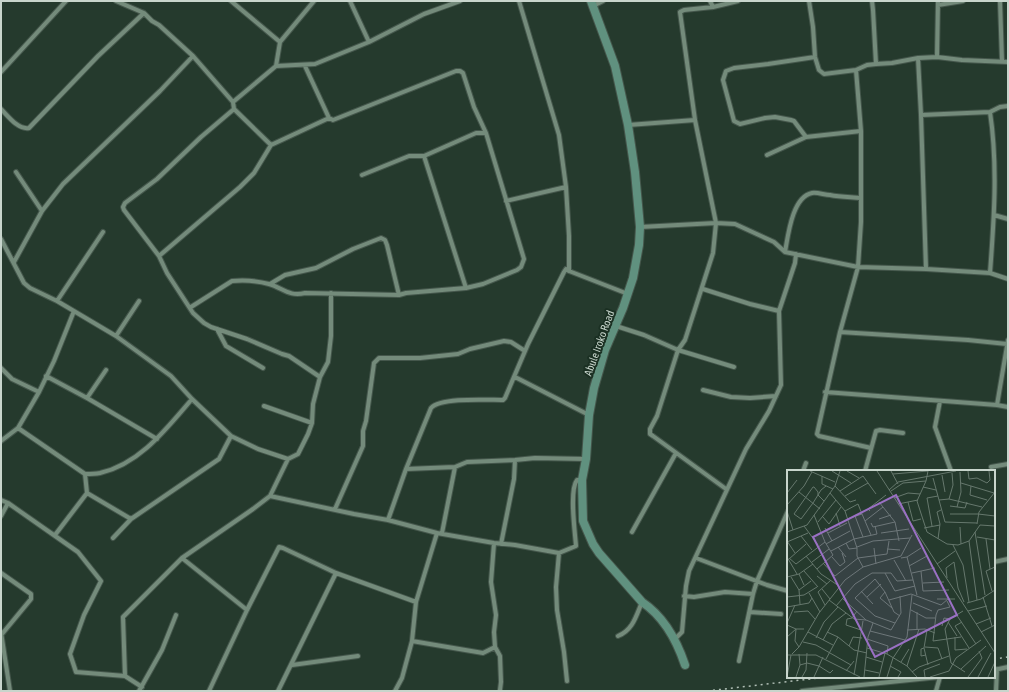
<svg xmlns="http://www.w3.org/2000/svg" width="1009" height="692" viewBox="0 0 1009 692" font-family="'Asap Condensed',sans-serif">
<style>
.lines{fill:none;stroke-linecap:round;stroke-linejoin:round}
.street-casing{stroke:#45574c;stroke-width:6}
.secondary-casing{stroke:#45574c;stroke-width:10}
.street{stroke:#748b7b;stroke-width:4}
.secondary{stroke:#60917f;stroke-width:8}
.rail{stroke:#b0beb5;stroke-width:1.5;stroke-dasharray:2 4;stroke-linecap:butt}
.labels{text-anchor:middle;stroke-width:4;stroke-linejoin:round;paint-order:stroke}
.street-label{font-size:11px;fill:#c8d5cc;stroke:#1b3023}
.inset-road{fill:none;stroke:#66786d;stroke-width:1}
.view{fill:#9a70c4;fill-opacity:0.15;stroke:#9a70c4;stroke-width:2}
.inset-edge{fill:none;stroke:#c8d5cc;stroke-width:2}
</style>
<rect width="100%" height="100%" fill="#253a2d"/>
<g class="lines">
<g class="street-casing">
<path id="street" d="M116,1L144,13L152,21L159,25L193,56L233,102
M231,1L280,42
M314,1L280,42L276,66L233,102L234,109L201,137L157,179L125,203L123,207L124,210L159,256L167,273L193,313L204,323L211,327L247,339L282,354L289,356L320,377
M350,1L369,42
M710,1L713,7
M809,1L813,27L815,57L819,70L824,74L856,70L867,65L876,64L892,63L918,58L937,57L962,60L1008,62
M872,1L873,10L876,64
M1000,1L1002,61
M938,5L963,1
M593,6L603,1
M937,57L938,1
M918,58L921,115L926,269
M276,66L315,64L369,42L424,14L460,1
M856,70L861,131V222L858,267L840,332L817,434L819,436L871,448
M1,72L66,1
M1,109C8,116 18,130 29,128L98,56L144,13
M234,109L271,145
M990,112C998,165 994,220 990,273
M921,115L990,112L1000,107L1008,106
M628,125L695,120
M806,137L794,121L791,120L775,117L765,118L740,124L734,121L723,80L726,71L734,68L768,64L815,57
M767,155L806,137L861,131
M424,156L466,288
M16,172L42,211
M362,175L409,156H424L476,133H486
M506,201L566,187
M994,215L1008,219
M640,227L716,223L735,224L774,242L785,252L858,267L926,269L990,273L1008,279
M1,239L24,283L30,288L57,301L116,336L171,376L192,399L231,436L258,449L288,459
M785,252C788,236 792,197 812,193C817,192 825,195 830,195C840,197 850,197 861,198
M159,256L240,187L254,173L271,145L329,118
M14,262L42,211L63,184L160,91L193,56
M569,271L628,294
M270,284L285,275L316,268L353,249L381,238L385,240L387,245L399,295
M703,289L750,304L779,311
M57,301L103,232
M191,307L232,281C243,280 258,281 269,284C283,288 289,297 305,293L399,295L406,293L466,288L483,284L517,270L521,267L524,259L486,133L474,107L463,73L460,71H456L333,120L329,118L305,66
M616,326L644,335L678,350L734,367
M217,329L226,346L263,368
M840,332L968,340L1007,344
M116,336L139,301
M1,368L12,379L39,392
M46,376L87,398L157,439
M515,377L589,415
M703,390L731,397L750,398L776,396
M825,392L997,405L1008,340
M87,398L106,370
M940,401L935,427L951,471
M997,405L1008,407
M264,406L312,423
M18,428L85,474
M1,441L18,428L39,392L54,361L74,311
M991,467L1008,464
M406,469L455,467L467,462L515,460L535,458L586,459
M803,471L806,463
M865,471L876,431L880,430L903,433
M726,489L653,436L650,434V429L657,416L678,350L685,340L713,253L716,223L695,120L680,12L684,10L713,7L738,1
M87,493L131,519
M270,496L354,514L388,520L437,533L494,543L515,545L559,553L576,546C575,532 569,490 577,480H582
M1,500L8,503L78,552L101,581L84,615L70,654L76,672L125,676
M335,509L363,446V431L366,421L374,363L379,358H420L458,354L470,349L504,341L511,342L525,351
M1,516L8,503
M388,520L406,469L431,408C441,397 487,400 503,400L505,398L528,344L564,272L566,269L569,271V236L566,187L559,135L519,1
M632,532L676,453
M442,533L455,467
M55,535L87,493L85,474C90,474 95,474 100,473C140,464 167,428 192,399
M113,538L131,519L219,459L231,436
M494,543L491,582L496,615L494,632L495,647L500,656L501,682L500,690
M501,544L514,479L515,460
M559,553L556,587L557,610L564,652L567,681
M182,558L247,610
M696,558L767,585L788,591
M994,562L1008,559
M1,573L31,594V599L2,634
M684,596L694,597L725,592L753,594
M750,612L781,614
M1,632L10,691
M618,636C633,630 636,616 642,602
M674,640L682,632L686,586L689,571L746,449L769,411L781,385L779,311L795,263L796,254
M412,641L483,653L495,647
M739,661L753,594L757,581L788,511
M292,665L358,656
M994,670L1008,667
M142,687L125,676L123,617L182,558L253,509L270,496L288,459L298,454L308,434L312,423L313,404L320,377L328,362L331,336V293
M139,691L162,650L176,615
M209,691L247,610L279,547L283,548L336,573L416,602
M278,691L336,573
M395,691L402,678L412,641L416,602L437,533
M802,691L939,677
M936,691L940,677
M996,691L997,669"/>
</g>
<g class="secondary-casing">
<path id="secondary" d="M591,1L615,66L628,125L635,172L640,227L639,245L633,278L623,308L605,350L594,388L589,415L586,459L582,480L583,521L593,544L599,553L642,602C663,616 677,641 685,665"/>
</g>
<use href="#street" class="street"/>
<use href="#secondary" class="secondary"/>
<path class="rail" d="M994,659L1008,657
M707,691L827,677"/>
</g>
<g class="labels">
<g class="street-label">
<text transform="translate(599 343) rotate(-70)" y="4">Abule Iroko Road</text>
</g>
</g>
<g transform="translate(787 470)">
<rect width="208" height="208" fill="#253a2d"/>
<path class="inset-road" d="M23,1L48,12M45,1L64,13M60,1L72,8M90,1L208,183M104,1L111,14M141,1L139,11L130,31L140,62L160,74L171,75L182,71L193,55L208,56M181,1L182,9L190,8L200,13L203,10L202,1M106,4L141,1M155,5L158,22M35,6V14L46,19M146,8L158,52L190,53M174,13L207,23M48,16L63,32L69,30M184,16L183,25L200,30M136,17L149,20M102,20L111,12L169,1M53,21L76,6L89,24M104,21L116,13L139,11M12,22L33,39M0,23L10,10M43,23L58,41L70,78V86L76,97M58,26L81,13M107,28L121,23L133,24M162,29L166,15L165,3M152,30L162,29L195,37M37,31L31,25V22L27,17H26L7,44L14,49L26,33L31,25L34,20L39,16M92,32L108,52L112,71M121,32L126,51L134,49M111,34L131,30M0,35L17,16L25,2M163,36L178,38L180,32M170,37L174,22L173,2M0,41L6,60M58,41L71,34L75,44M83,41L81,39L99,25M49,43L53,56M163,44H191M191,44L208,46M27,45L38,72L46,85L30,99M68,46L76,67M36,47L42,54L54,37M60,49L75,44L84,65M92,49L104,45M78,51L96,37M31,52L49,30M84,53L86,57L108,52M190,54L192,42L208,22M17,56L31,75M145,56L140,28L151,26M173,57L174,74M38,58L45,71M137,58L153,55M0,62L20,55L48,16L53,1M188,62L198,125M41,63L60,53M94,63L122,59M14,66L25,80M190,67L208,70M151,69L153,54L150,42L154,40M199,69L203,99M0,71L8,83M182,71L190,130M0,72L21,63M59,73L62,79L70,78M39,74L63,61M166,75L176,95L182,132M51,77L59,87M70,77L86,71L123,68M87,78L89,94M100,79L113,80M44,81L67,69L90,64L88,56M19,86L34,104L52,116M0,87L10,104M45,87L53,96L58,92L55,83M120,87L134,78M2,88L9,94L38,72M114,88L120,87L130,125M2,89L19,74M107,90L119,111M25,92L42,79M167,92L171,118L177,132M36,93L48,106L71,88L100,84L102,71M150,94L168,81M122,96L140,86M17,101L31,117M134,101L136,121L162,120M98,103L108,121L128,116M125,103L148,98M12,104L17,115M30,106L40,114M0,107L12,104L26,94M4,107L12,120L13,134M160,108L159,98L167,92M136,113L157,112M35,119L43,129M12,120L24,111M74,121L86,134M205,121L199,101L208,97M98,122L93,128L105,138M22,123L33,142M0,127L17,125L30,117M80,127L94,114M196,127L205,156M55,128L79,150M150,129H168M42,130L67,149L79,150L104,160L114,143L113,126M102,130L124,124L154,135L161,129M160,131L163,137L151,140L149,145L146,171L174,167M126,133L145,141M180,133L194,129L208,120M38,135L31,122L44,110M49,136L68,114L85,103H104L110,111L126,110M0,137L22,133L25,128M124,140L139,148H148M70,141L65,148L60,149L59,155L74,160M176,141L163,149L158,159L164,193L178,202M181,141L200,136M7,142L21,141L28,149M169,144L189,174M161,152L170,166M175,152L168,156L182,178M0,153L8,135M108,153L88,146L68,128L88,109L98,122L107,142L113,146M189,154L204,148M0,155L9,159L8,171L12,177M155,156L157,148L163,149M130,159V142M120,160L138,159L148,163M140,160L137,178L141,195M83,161L118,170M21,162L46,175M40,162L51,167L67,180L80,183M194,162L208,155M0,167L9,159H17M168,167V180L180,179M29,168L37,152L51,137M80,169L101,176L100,184M36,170L45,154L59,143M16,172L29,175L64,195M62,176L66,167L75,168M138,177L151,178L155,189M80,178L100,184L120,196L130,207M137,178L134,179V186L139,185M5,184L12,177L32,143L58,110L76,97L114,86L125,65M0,185H29L73,207M79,187L95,192M39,189L51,167M114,192L122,179M13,195L20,193L32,196L43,203L46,200M103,196L114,202L111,207M120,196L132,159M174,199L199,176M78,200L92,203M59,201L67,191M125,202L132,197L162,186M67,205L76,151M0,207L4,185M9,207L13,195L12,184M15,207L19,200L20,183M27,207L36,187M77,207L81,167L86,153M92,207L98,183M100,207L106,188L120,167L125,125M138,207L137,200L153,194M143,207L162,201L169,188L194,170M181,207L195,188L192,181M191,207L204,183M201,207L208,192"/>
<path class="view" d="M109,25L170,145L88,187L26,67Z"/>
<rect width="208" height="208" class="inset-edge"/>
</g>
<rect width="1009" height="692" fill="none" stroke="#c8d5cc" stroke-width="4"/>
</svg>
